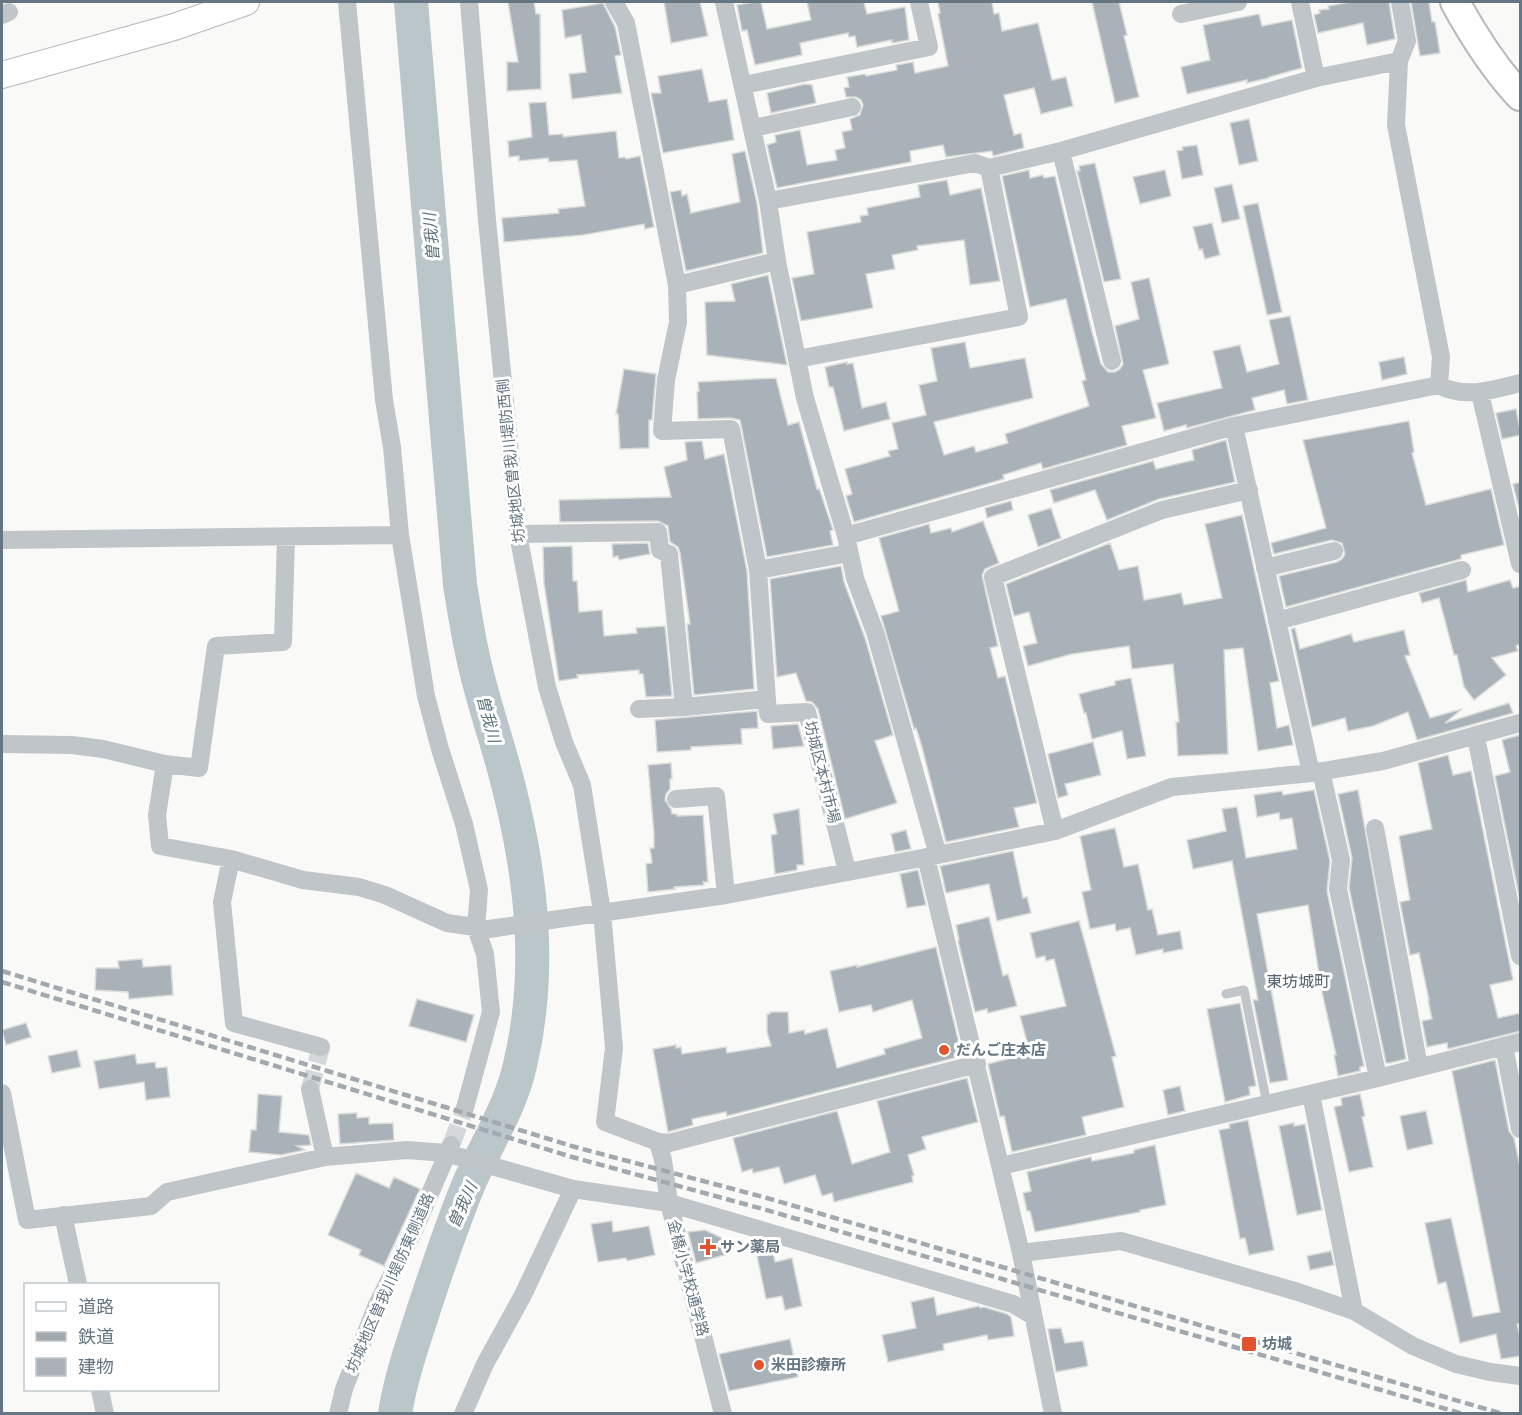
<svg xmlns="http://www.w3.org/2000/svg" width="1522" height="1415" viewBox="0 0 1522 1415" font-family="Signika,'Noto Sans JP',sans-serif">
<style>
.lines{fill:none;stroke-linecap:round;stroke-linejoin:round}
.river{stroke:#bac6ca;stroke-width:34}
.building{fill:#a9b2b8;stroke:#dbdbd9;stroke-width:1.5}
.street-tunnel{stroke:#d4d8da;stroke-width:18;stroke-dasharray:18 9;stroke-linecap:butt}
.secondary-casing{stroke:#b3b9bd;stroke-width:28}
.primary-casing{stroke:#b4b9bd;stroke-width:32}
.lane{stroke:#c0c5c9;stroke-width:9}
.street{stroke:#c0c5c9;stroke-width:18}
.secondary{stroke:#fff;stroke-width:26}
.primary{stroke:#fff;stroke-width:28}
.rail{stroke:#a2a9ae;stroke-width:4.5;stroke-dasharray:9 4.5;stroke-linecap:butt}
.poi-dot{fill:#e05530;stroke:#fff;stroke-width:2}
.labels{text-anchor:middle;stroke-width:6;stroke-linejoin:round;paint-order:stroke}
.street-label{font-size:15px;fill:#657581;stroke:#fff}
.poi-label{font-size:15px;font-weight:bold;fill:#657581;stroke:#fff;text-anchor:start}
.water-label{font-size:16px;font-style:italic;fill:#5f747b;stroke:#fff}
.neighbourhood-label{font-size:16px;fill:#56636c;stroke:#fff}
</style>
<rect width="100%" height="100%" fill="#f9f9f7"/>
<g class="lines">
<path class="river" d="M395,1414C400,1381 411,1349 421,1318C436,1272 451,1226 470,1181C487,1143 511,1106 520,1065C542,973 532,879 509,788C498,742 481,698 472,652C467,630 464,608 460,585L411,2"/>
</g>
<path class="building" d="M508,2H534L536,14H540L541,89L507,91V62H518Z
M664,2H700L708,36L671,43Z
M754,2H761L767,29L811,20L807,2H864L867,14L905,7L909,40L892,43V40L857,47L855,36L849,37L848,33L800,43L802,55L755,65L747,30L742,31L737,5Z
M938,2H992L994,14L999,13L1002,31L1038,23L1052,80L1066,77L1073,106L1041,114L1034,88L1004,95L1014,135L1021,133L1024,148L993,156L992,151L946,157L943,145L910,151L911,162L777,188L767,145L776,142L775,135L800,130L807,165L837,160L835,150L845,148L842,132L852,130L850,119L860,115L863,105L861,100L856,97H846L844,88L849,87L847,77L865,74L866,76L897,70L896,65L913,62L915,73L948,66L938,14L940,13Z
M1092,2H1119L1127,35L1124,36L1139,97L1115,103Z
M1350,2H1389L1395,39L1367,45L1363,23L1318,33L1314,15L1320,13L1319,10L1329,9L1328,6Z
M1411,2H1429L1432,22H1435L1440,53L1420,56Z
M603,3L615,27L621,55L615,56L622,93L572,99L569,74L586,72L581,35L565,38L562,10Z
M1259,14L1262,26L1292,20L1302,68L1269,77V78L1247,83V80L1187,94L1181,67L1210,60L1203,25Z
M702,69L709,102L727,99L734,140L663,153L651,93H661L658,76Z
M805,84L812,85L816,103L771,113L767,93Z
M546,102L549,135L563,134V137L616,131L619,158L625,157L626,159L640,156L654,227L645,229L644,224L583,235L504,242L502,218L559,213L558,209L585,206L577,160L549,162L548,158L519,161V156L509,157L508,141L532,137L529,103Z
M1249,119L1258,161L1239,165L1230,123Z
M1197,145L1203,175L1182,179L1177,151L1183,150L1182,147Z
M745,151L757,203L763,253L686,271L670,192L681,190L682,196L687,194L691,213L740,202L732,154Z
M1095,163L1121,279L1104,282L1077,171H1080L1079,166Z
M1029,170L1030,178L1043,175L1044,178L1055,176L1092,332L1101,364L1108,372H1115L1120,369L1123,364L1115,326L1139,319L1131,282L1149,278L1169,364L1143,370L1156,418L1122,426L1127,445L1043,469L1041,463L1003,475L1004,479L854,522L846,496L852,494L845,469L890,456L888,451L898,449L892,423L926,415L919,385L937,381L931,348L965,342L970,368L1025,358L1033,398L934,422L944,455L974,446L976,452L1008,443L1005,434L1089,406L1082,381L1086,380L1066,299L1030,307L1002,176Z
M1165,170L1171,196L1140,204L1133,177Z
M947,180L950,195L981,188L1000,281L970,285L964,240L917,246L918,250L892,255L895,269L866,274L873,308L801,321L792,278L814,274L807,232L861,222L860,216L868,215L867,208L920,197L918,185Z
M1232,184L1240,219L1222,223L1214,188Z
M1258,203L1282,312L1267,315L1243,206Z
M1212,223L1220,255L1205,259L1202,249L1199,250L1193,227Z
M768,275L787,365L707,355L705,302L735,301L731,284Z
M1290,316L1308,400L1287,404L1284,390L1252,398L1255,410L1187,428L1186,425L1164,431L1157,403L1222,388L1213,351L1240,345L1247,372L1279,364L1269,320Z
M1404,357L1407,374L1382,380L1379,362Z
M847,362V364L853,363L862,408L886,402L890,419L844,431L833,387H829L825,367Z
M624,369L656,374L652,420H649V448L620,449L618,414H616Z
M776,378L788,425L799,422L817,489L819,488L833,530L830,531L833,545L767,557L740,420L731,418L698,419L697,392L699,391L698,382Z
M1516,409L1521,435L1502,439L1496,413Z
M1409,421L1414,452L1412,453L1426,505L1491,489L1504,545L1461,555V559L1286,607L1279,576L1337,562L1342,559L1345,554L1342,543L1332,540L1274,554L1271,543L1326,528L1303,440Z
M1226,440L1235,482L1159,499L1107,520L1095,490L1054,503L1050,490L1153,461L1156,469L1194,460L1192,450Z
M702,441L705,459L724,454L747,571L754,689L694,695L687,624H690L680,553L678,547L670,542L668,526L658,521L560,522L559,500L671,497L664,467L687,460L685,442Z
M1521,482V517L1513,484Z
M1011,501L1013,510L987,518L985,508Z
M1051,508L1061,538L1038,547L1028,515Z
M1242,515L1279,681L1270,683L1277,728L1289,725L1293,745L1258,751L1243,648L1224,650L1228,754L1178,756L1176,722H1179L1173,664L1132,669L1129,646L1072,654L1028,666L1023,646L1037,643L1029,612L1014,616L1006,584L1110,543L1119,570L1138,566L1144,600L1181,593L1184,605L1222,598L1205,524Z
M983,521L999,563L985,569L982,575L998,646L990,648L998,678L1005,676L1037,803L1014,808L1019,827L946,842L922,747L916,728L914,729L881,616L899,611L879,538L929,524L931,533L951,528L952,532Z
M648,543L650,554L619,560L618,556L613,557L612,544Z
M572,546L573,581H577L579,612L602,610L604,636L637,633L636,628L665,626L672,696L646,697L643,674H639V670L577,675L578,678L559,681L544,583L543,547Z
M841,566L844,582L865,638L893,735L875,741L897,803L845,819L818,709L812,702L806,701L796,673L777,677L770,579Z
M1466,580L1468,592L1510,580L1513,588L1521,586V644L1516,646L1518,651L1492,658L1506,675L1474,700L1464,687L1457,655H1454L1439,598L1422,603L1419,593Z
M1295,628L1300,649L1351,634L1354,642L1404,630L1410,655L1405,656L1430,718L1462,709L1445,723L1509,703L1513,713L1417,740L1408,712L1373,726L1348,731L1345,718L1312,727L1291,629Z
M1131,678L1146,756L1127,759L1122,731L1092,739L1086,713H1084L1079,694L1115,685V681Z
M757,711L758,728L741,729L742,744L691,747V750L657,752L655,720Z
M798,724L804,746L773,749L771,726Z
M1520,735L1521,737L1520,901L1495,776L1510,772L1502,740Z
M1093,742L1101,775L1065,784L1068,795L1058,798L1048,754Z
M1448,755L1453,775L1471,771L1513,980L1490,985L1498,1018L1521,1013V1031L1448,1049L1447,1043L1427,1047L1422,1021L1432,1019L1428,1000H1429L1419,953L1410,955L1400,902L1410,900L1399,836L1432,829L1418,763Z
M671,763L672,779H670V789L666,794L665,800L671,809L672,814H677V816L703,815L708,882H703L704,885L674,887L675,889L648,892L646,864L652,863L650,848H654V834L648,765Z
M1314,790L1330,861L1327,891L1364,1066L1360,1067V1071L1338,1076L1334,1055H1336L1322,992L1308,905L1257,914L1288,1080L1270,1083L1253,1000H1258L1232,861L1193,869L1187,840L1226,831L1222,809L1237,807L1246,858L1297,849L1292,818L1280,820L1279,813L1257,817L1254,795L1282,791L1283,795Z
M1358,790L1406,1059L1390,1063H1386L1349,888L1352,858L1338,794Z
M799,809L804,865H797V870L775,874L771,835L777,834L773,814Z
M1115,828L1124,867L1138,864L1148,910L1152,909L1158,935L1180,931L1183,949L1163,953V949L1136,955L1130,928L1116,931L1115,924L1090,929L1082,892L1091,890L1080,836Z
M906,830L911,849L895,852L891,834Z
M1013,851L1023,898L1027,897L1031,913L997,921L989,884L946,893L940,866Z
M918,870L926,905L907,908L900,874Z
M989,917L1003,976L1008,974L1017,1006L988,1013L987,1009L975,1012L958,941L959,940L956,925Z
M1079,921L1116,1056L1112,1057L1124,1107L1082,1117L1086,1135L1012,1152L1004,1116L1000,1117L988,1064L1030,1053L1020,1016L1066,1006L1054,959L1046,961L1045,956L1036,958L1030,933Z
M936,947L962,1056L727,1116L726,1112L692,1119L693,1125L668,1132L653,1049L676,1045V1048L681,1047L682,1054L726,1047L727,1053L771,1046L767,1032V1014H770V1012H788L789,1033L804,1030L805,1034L827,1028L837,1068L885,1054L884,1049L922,1038L912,1000L873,1012L871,1005L839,1012L830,971L857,965V967Z
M142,959L143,967L171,965L173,995L129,999L128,992L95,990L96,968H119L118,961Z
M417,999L474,1015L466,1042L409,1026Z
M1240,1003L1256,1086L1249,1087L1250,1095L1225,1102L1207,1009Z
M26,1023L31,1037L6,1045L2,1030Z
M77,1050L81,1067L52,1073L48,1056Z
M135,1054L137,1064L155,1062L156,1068L167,1067L170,1097L146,1100L144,1082L99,1089L94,1061Z
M1495,1060L1509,1131L1514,1138L1521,1171V1324H1517L1521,1340V1356L1501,1359L1496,1334L1460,1343L1446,1282L1438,1284L1425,1223L1451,1218L1473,1317L1500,1312L1452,1071Z
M967,1078L978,1122L922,1137L926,1149L908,1155L914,1175L912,1176L913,1182L834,1202L832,1193L822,1196L815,1175L784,1184L779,1167L753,1173L752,1169L742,1172L733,1138L837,1111L852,1164L890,1152L877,1101Z
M1180,1086L1185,1111L1168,1115L1163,1090Z
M258,1094L282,1096L279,1132L309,1135L311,1145L297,1146L305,1150L281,1155L249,1152L251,1130H256Z
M1360,1094L1365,1116L1362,1117L1373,1167L1349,1172L1334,1107L1342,1105L1341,1098Z
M1426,1111L1433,1144L1407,1150L1400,1116Z
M357,1113V1118L369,1117V1124L393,1123L394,1140L340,1144L338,1114Z
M1248,1120L1274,1250L1249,1255L1245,1238L1240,1239L1219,1130L1230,1128L1229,1124Z
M1294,1123V1126L1305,1124L1322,1210L1297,1215L1279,1126Z
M1155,1145L1166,1205L1140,1210V1212L1035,1232L1030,1211H1027L1023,1193L1031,1191L1027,1172L1091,1157L1092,1161L1114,1157L1134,1153V1150Z
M356,1173L389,1188L394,1177L420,1189L384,1266L359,1255L361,1250L328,1235Z
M612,1221L613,1232L649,1226L655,1255L627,1261L626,1258L598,1262L591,1224Z
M705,1230L724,1239L728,1254L696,1263L688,1232Z
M1331,1251L1334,1265L1310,1270L1307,1256Z
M773,1252L775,1262L792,1258L802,1306L785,1310L782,1296L766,1299L757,1256Z
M934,1297L937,1315L979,1306L980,1308L984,1307L1007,1314L1011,1317L1014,1336L988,1340L987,1335L943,1344L944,1350L888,1362L882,1335L916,1328L911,1302Z
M1061,1328L1065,1343L1083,1341L1088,1366L1056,1372L1048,1329Z
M790,1339L798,1377L729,1391L719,1354Z"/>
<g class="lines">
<path class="street-tunnel" d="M310,1089L321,1047
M452,1143L465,1108"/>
<g class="secondary-casing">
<path id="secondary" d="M2,75L174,27L246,2"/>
</g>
<g class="primary-casing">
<path id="primary" d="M1455,2C1473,35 1494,68 1520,96"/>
</g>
<path class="lane" d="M1226,994L1244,990L1267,1104"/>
<path class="street" d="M347,2L384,400L392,447L400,535L426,696L440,749L464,824L479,890L476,928L485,954L491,1012L465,1108
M469,2L487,220L518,534L547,687L564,742L582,785L602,912L614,1048L605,1122L658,1142L669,1143L977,1064
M614,2L626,23L677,285L777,261
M724,2L768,201L777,261L805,398L846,536L855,578L876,635L938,855
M1300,2L1316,78
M1400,2L1407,41L1399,61L1396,125L1441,357L1439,385
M1181,14L1238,2
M2,15L9,12
M744,85L929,47L919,2
M753,128L852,107
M1061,151L1112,361
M768,201L975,163L989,168L1061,151L1316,78L1399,61
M677,285L678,322L666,380L662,431L731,429L758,570L849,553
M797,359L1019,317L989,168
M1480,393L1520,564
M1234,426L1311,773
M518,534L658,532L660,550L669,554L684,707
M846,536L1234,426L1439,385C1465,399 1493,390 1520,383
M2,540L400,535
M1265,568L1334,551
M758,570L768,714L807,712L847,871
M1277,621L1462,570
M639,709L684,707L766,699
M1476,737L1520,956
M2,744L72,745L103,749L165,764L199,768L216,646L283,642L286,537
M165,764L157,815L160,846L231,859L303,880L359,887L385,895L447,923L489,929L726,895L938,855L1055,831L1172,787L1311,773L1383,761L1520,723
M1321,771L1341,860L1338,889L1378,1078
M676,799L716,796L726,895
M1375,828L1419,1067
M1055,831L993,577L1162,510L1249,490
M926,857L1021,1253L1053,1414
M231,859L222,902L234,1023L321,1047
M1504,1046L1520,1129
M310,1089L325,1157
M2,1093L27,1220L151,1206L167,1192L325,1157L407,1150L446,1153L573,1189L669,1203L1013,1304L1033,1316
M1311,1094L1354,1311
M658,1142L663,1160L669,1203L723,1414
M1001,1166L1378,1078L1520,1042
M63,1215L78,1284
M1021,1253L1121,1241L1298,1292L1354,1311L1413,1346L1456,1364L1490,1372L1520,1376
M100,1390L105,1414
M338,1414L344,1389L376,1307L416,1226L451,1145
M463,1414L485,1364L523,1295L573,1189"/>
<use href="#secondary" class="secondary"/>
<use href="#primary" class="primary"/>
<path class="rail" d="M2,971L575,1147L767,1198L1503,1414
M2,982L572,1157L763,1209L1463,1414"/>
</g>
<g class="poi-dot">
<circle cx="944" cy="1050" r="6"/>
<path d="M705 1238h6v6h6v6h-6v6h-6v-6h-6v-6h6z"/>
<rect x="1241" y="1336" width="16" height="16" rx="3"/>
<circle cx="759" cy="1365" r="6"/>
</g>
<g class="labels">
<g class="street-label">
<text transform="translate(511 461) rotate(-96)" y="5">坊城地区曽我川堤防西側</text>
<text transform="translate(822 772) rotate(76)" y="5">坊城区本村市場</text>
<text transform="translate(688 1278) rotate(75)" y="5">金橋小学校通学路</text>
<text transform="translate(390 1283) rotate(-66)" y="5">坊城地区曽我川堤防東側道路</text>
</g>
<g class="poi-label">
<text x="956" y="1055">だんご庄本店</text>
<text x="720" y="1252">サン薬局</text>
<text x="1262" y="1349">坊城</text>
<text x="771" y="1370">米田診療所</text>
</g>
<g class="water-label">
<text transform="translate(431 237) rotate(-95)" y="6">曽我川</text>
<text transform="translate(489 719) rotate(75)" y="6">曽我川</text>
<text transform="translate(462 1205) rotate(-66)" y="6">曽我川</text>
</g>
<g class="neighbourhood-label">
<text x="1298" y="987">東坊城町</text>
</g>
</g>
<rect width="1522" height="1415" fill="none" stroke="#657581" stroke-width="6"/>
<rect x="24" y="1283" width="195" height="108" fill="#ffffff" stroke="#c1c8cd" stroke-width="1.5"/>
<rect x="36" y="1302" width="30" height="9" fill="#ffffff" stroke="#c1c8cd" stroke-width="1.5"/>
<text x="78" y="1313" font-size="18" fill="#657581">道路</text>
<rect x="36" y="1332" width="30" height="9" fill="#a2a9ae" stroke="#c1c8cd" stroke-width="1.5"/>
<text x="78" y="1343" font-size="18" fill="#657581">鉄道</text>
<rect x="36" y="1358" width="30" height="18" fill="#a9b2b8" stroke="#c1c8cd" stroke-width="1.5"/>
<text x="78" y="1373" font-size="18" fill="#657581">建物</text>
</svg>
